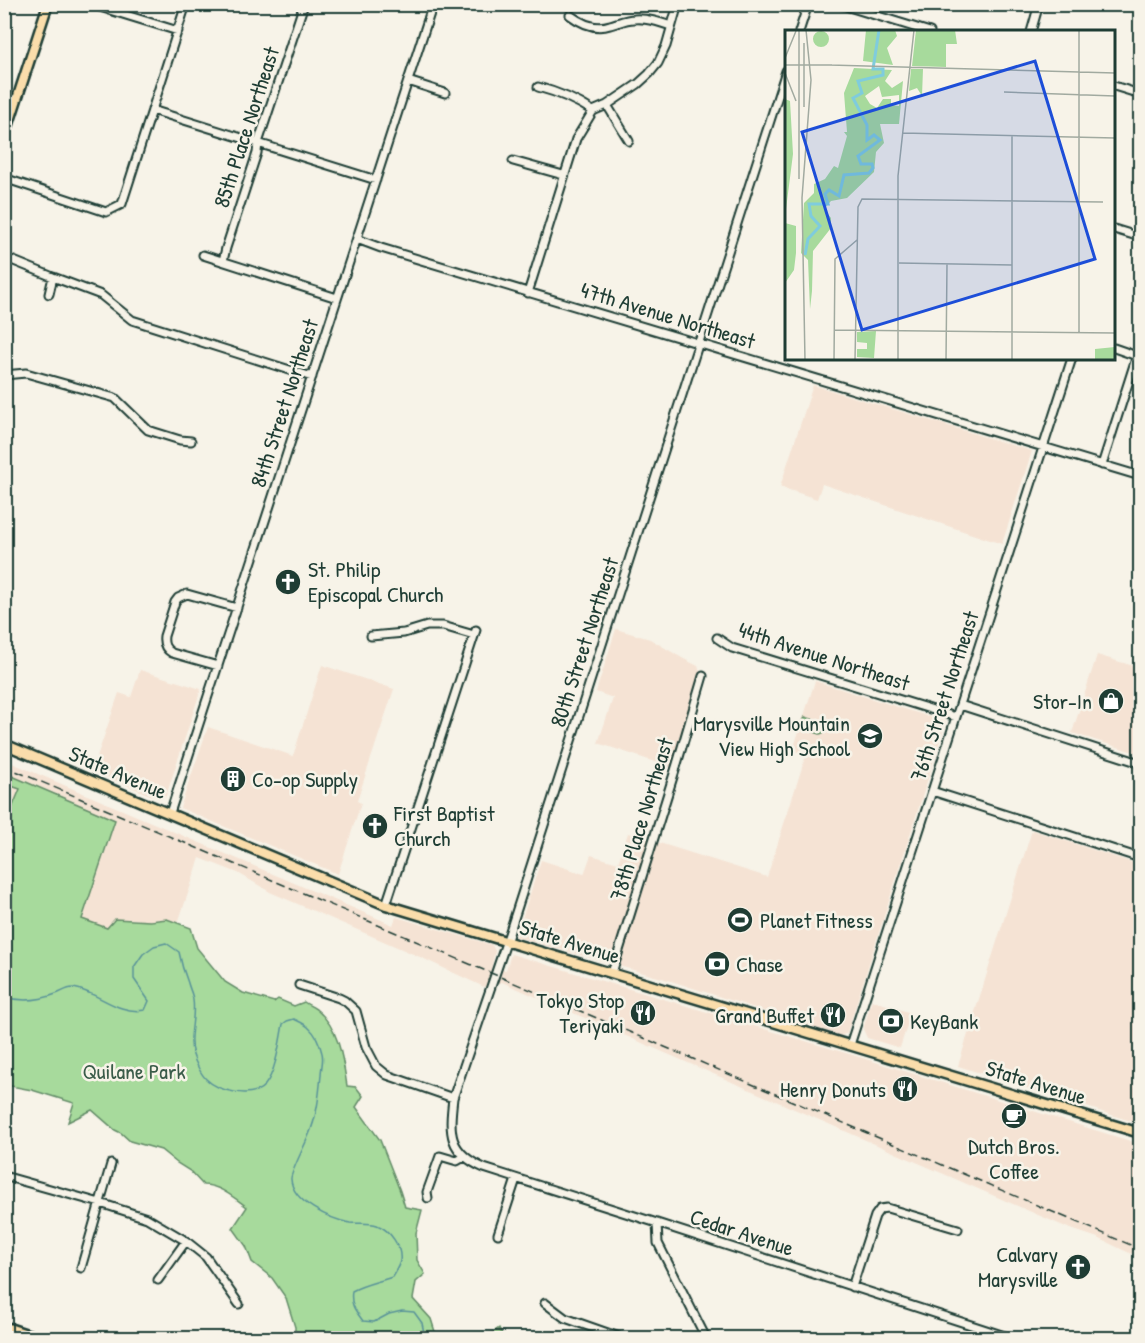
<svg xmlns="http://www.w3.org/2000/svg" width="1145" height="1343" viewBox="0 0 1145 1343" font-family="'Patrick Hand',sans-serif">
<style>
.built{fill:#f5e3d4}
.green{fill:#a7da9c;stroke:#638c68;stroke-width:1.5}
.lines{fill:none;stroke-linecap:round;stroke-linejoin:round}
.stream{stroke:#599399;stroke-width:1.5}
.minor-casing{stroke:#1f3d34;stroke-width:11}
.major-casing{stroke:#1f3d34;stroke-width:13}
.highway-casing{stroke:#1f3d34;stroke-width:14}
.minor{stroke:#f7f3e8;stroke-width:7}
.major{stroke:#faddab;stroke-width:8}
.highway{stroke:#faddab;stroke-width:9}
.rail{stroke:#1f3d34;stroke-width:1.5;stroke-dasharray:9 4.5;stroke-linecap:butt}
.labels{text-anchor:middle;stroke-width:5;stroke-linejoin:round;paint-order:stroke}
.street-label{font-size:22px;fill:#1f3d34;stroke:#f7f3e8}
.poi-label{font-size:22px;fill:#1f3d34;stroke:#f7f3e8;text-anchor:start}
.park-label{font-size:22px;fill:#3a5c49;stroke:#f7f3e8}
.inset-river{fill:none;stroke:#7fccdd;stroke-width:3}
.inset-road{fill:none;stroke:#a1aaa0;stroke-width:1.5}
.view{fill:#1d4ed8;fill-opacity:0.15;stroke:#1d4ed8;stroke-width:3}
.inset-edge{fill:none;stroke:#1f3d34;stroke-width:3}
</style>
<rect width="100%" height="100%" fill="#f7f3e8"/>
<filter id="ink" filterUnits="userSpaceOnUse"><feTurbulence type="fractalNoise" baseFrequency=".0167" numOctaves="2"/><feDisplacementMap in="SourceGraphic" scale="12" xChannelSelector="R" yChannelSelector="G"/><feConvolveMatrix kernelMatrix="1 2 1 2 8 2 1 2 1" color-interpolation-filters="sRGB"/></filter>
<g filter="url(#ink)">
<path class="built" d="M813,385L1032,451L1002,544L822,484L817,499L780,487Z
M616,629L650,639L682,658L698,666L701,675L673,768L598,743L613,698L596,692Z
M1097,655L1140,668V754L1072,733Z
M322,665L394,689L357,801L361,803L338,874L180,808L208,727L293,756Z
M140,670L201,689L166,796L160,799L92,771L119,693L131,697Z
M815,681L946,722L847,1033L841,1036L665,979L516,937L541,860L584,874L591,855L618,863L628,833L767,877L806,755L793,750Z
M5,760L393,925L396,917L492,945L495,951L491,969L506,970L511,954L856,1056L1140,1144V1258L1098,1238L1068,1228L502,982L484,987L420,957L270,892L238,873L200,858L178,923L167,919L150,921L130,919L107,928L81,919L115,820L44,789L5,773Z
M5,784L21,789L5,825Z
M1032,830L1140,865V1124L958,1066Z
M872,1000L911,1013L900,1048L867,1038L863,1029Z"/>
<path class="green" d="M805,717L824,723L825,725L823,733L820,734L802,728L801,727Z
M5,773L115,820L82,919L107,928L115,919L150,921L167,919L191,928L197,948L225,982L243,993L274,1002L278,999L294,1006L304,1002C308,1005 314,1007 317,1010C339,1028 343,1059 347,1086L356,1087L363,1096L356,1107L380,1140L400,1191L405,1207L422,1210L416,1233L417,1260L425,1274L416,1282L413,1299L431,1319L437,1338H295V1327L286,1298L272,1278L252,1262L246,1246L233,1228L247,1207C234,1198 220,1185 203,1185L190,1171L177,1163L161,1150L130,1141L121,1133L115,1130L92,1110L68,1122L74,1103L32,1090L5,1085V825L20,789L5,784Z
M499,1328L504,1338H474L492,1333Z"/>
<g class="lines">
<path class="stream" d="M4,997C22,1002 38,1001 56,994C62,992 67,988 73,988C99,992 117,1015 145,1010L149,1001L134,979V967L143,954L154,946L166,943L179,952C181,963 184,973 188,983C189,988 193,995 193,1000C196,1019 187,1037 193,1055C195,1062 201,1074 206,1079C218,1091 252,1100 265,1085C276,1072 280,1040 283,1024L287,1021L294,1019C300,1022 306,1024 310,1029C316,1034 320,1045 322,1053C324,1060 321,1068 321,1075C319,1097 317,1117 308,1137C305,1145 290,1174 291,1179C292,1202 330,1219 350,1223C358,1224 369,1222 377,1225C390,1230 402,1247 400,1261C399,1266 395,1272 392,1277C378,1282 365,1284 352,1291C350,1305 355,1310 363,1321L374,1322L389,1314L402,1311L414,1312L422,1323L425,1338"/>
<g class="minor-casing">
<path id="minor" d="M90,4L178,31
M839,4L930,32
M570,15C582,24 596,30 610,25C618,23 626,19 634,19C647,18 659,22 671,26
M799,32L808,4
M1031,32L1039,4
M786,71L510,931L453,1098C449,1133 448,1152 484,1168L657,1223L1011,1338
M408,81L445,93
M1114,86L1140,94
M538,87C557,92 576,100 593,111
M4,96L17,100
M607,105L629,141
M152,110L376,180
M513,161L563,175
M4,178L106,212L122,204L186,4
M1114,229L1140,237
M357,239L381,248L1140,476
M203,255L337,298
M4,257L53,277L101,295L132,320L312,377
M223,261L226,248L257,153L258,143L304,4
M528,293L576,139L593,111L607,105L638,84L649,74L658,63L666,46L678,4
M49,294L53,277
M1114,348L1137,356
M4,375L26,373L115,398L148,430L180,440L191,441
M1102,465L1140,346
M371,636L404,633L427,626H443L474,635
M717,638L732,648L956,717
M218,666L172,653C165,649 163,644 164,636L175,602L178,598L187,594L237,608
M960,705L1140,763
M932,791L1140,858
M170,813L433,4
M386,905L476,630
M612,973L677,764L703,676
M299,985L339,998L345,1001L356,1011L366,1047L376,1066L387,1075L453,1098
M850,1045L1072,358
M4,1176L100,1203L147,1218L186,1241L206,1257L239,1304
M428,1198L427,1192L440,1156L457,1161L464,1157
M657,1223L658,1243L706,1338
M498,1234L516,1179
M81,1268L111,1164
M158,1280L186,1241
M852,1287L875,1216L880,1209L887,1208L958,1229
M545,1303L565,1318L622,1338"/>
</g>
<g class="major-casing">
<path id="major" d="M4,139L48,4
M4,744L386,905L1140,1133"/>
</g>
<g class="highway-casing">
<path id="highway" d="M4,1327L37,1338
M4,1335L17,1338"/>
</g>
<use href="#minor" class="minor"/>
<use href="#major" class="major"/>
<use href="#highway" class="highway"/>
<path class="rail" d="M4,766L1140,1249"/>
</g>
</g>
<defs>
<g id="church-disc" transform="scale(1.35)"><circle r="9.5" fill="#1f3d34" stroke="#f7f3e8"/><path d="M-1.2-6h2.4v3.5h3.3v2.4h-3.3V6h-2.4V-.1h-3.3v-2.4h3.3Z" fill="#fff"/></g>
<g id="shop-disc" transform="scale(1.35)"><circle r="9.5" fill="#1f3d34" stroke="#f7f3e8"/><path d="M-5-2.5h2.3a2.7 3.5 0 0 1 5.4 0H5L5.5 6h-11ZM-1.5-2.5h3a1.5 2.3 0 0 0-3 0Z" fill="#fff"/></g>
<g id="school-disc" transform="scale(1.35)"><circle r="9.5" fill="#1f3d34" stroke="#f7f3e8"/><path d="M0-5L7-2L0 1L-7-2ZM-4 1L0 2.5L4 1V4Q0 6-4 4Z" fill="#fff"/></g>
<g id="building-disc" transform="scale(1.35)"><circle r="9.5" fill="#1f3d34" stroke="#f7f3e8"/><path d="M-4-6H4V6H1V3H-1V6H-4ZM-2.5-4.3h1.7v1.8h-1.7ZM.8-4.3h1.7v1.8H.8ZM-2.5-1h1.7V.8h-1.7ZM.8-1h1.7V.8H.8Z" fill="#fff"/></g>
<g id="stadium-disc" transform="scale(1.35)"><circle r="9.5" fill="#1f3d34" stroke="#f7f3e8"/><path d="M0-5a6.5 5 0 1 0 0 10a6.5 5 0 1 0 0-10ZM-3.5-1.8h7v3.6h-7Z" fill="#fff"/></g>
<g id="bank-disc" transform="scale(1.35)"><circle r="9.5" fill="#1f3d34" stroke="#f7f3e8"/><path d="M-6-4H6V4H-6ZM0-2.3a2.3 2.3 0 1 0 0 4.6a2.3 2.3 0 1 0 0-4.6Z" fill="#fff"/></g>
<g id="restaurant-disc" transform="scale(1.35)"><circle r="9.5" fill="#1f3d34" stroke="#f7f3e8"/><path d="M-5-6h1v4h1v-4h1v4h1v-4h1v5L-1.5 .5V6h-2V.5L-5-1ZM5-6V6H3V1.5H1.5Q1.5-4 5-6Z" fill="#fff"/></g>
<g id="cafe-disc" transform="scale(1.35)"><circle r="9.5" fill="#1f3d34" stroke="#f7f3e8"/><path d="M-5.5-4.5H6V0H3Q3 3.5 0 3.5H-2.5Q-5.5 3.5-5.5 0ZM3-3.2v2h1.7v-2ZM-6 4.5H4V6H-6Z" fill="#fff"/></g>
</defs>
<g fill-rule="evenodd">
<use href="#church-disc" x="288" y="582"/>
<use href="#shop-disc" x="1111" y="701"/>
<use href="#school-disc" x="870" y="736"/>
<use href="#building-disc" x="233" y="779"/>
<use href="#church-disc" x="375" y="826"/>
<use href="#stadium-disc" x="740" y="920"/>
<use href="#bank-disc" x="717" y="964"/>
<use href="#restaurant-disc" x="643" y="1013"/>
<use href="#restaurant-disc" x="833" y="1015"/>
<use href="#bank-disc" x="891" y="1021"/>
<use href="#restaurant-disc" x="905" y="1089"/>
<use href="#cafe-disc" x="1014" y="1116"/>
<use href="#church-disc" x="1078" y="1267"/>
</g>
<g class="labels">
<g class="street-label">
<text transform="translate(246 127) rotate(-72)" y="8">85th Place Northeast</text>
<text transform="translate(668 315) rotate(17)" y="8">47th Avenue Northeast</text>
<text transform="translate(284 403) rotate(-72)" y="8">84th Street Northeast</text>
<text transform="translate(584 642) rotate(-72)" y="8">80th Street Northeast</text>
<text transform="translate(824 656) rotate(18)" y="8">44th Avenue Northeast</text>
<text transform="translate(944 696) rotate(-72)" y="8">76th Street Northeast</text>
<text transform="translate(118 772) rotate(23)" y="8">State Avenue</text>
<text transform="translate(641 819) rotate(-73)" y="8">78th Place Northeast</text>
<text transform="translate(570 941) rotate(17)" y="8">State Avenue</text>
<text transform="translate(1036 1082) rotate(17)" y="8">State Avenue</text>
<text transform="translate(742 1232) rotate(18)" y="8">Cedar Avenue</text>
</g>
<g class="poi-label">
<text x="308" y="577">St. Philip<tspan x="308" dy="25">Episcopal Church</tspan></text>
<text x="1092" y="709" text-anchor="end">Stor-In</text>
<text x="850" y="731" text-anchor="end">Marysville Mountain<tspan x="850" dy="25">View High School</tspan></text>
<text x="252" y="787">Co-op Supply</text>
<text x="394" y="821">First Baptist<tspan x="394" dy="25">Church</tspan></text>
<text x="760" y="928">Planet Fitness</text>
<text x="736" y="972">Chase</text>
<text x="624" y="1008" text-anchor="end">Tokyo Stop<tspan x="624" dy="25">Teriyaki</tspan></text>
<text x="814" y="1023" text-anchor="end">Grand Buffet</text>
<text x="910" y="1029">KeyBank</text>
<text x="886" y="1097" text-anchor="end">Henry Donuts</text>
<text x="1014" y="1154" text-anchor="middle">Dutch Bros.<tspan x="1014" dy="25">Coffee</tspan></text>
<text x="1058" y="1262" text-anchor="end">Calvary<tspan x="1058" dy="25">Marysville</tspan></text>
</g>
<g class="park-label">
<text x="134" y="1079">Quilane Park</text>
</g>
</g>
<g transform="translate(785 30)">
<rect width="330" height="330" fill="#f7f3e8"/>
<path d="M81,0H110L112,6L102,18L108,35L78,31ZM131,0H170L172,14H161V37L127,36ZM28 9a8 8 0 1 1 16 0a8 8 0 1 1-16 0ZM69,38L107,40L100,51L107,58L118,51L114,94H95L99,113L91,122L89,142L62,168L46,171L39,179L46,188V198L28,221L27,261L25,279L23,230L16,223L19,173L29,163V154L40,149L49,136L53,138L62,106L59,102H62L59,63ZM94,56L97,67L114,65V76L106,75V69H98L92,78L85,74L80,66ZM126,39H138L137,66L132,58L124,61ZM0,69L5,71L8,124L0,187ZM0,193L11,196V223L9,240L0,253ZM91,301L89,328L72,327V319H82V313L72,312V302ZM330,317V330H310V319Z" fill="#a7da9c" fill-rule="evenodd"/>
<path class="inset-river" d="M20,225L23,209L35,196L26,186L24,174H43L40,164L44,160L54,166L59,145L84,143L88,138L87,134H76L73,126L95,110L89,105L82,110V95L68,68L77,63L73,51L98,45V39H88L94,0"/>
<path class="inset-road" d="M294,0V302M0,28L11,1M0,35H47M45,35L330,43M0,43L11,71M219,62L330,66M19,77V13M118,103L330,108M227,106V330M14,149V0M114,233L227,235M49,300L330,303M20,330L17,168L26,50L21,0M49,330L50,229L72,210M70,330L73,177L77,169L318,172M113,330V146L129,0M161,330L162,234"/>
<path class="view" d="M250,31L310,229L77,300L17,102Z"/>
<rect width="330" height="330" class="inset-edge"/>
</g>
<rect width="1145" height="1343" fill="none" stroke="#f7f3e8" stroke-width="24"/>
<rect x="12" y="12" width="1121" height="1319" fill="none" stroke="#1f3d34" stroke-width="2" filter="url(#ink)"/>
</svg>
